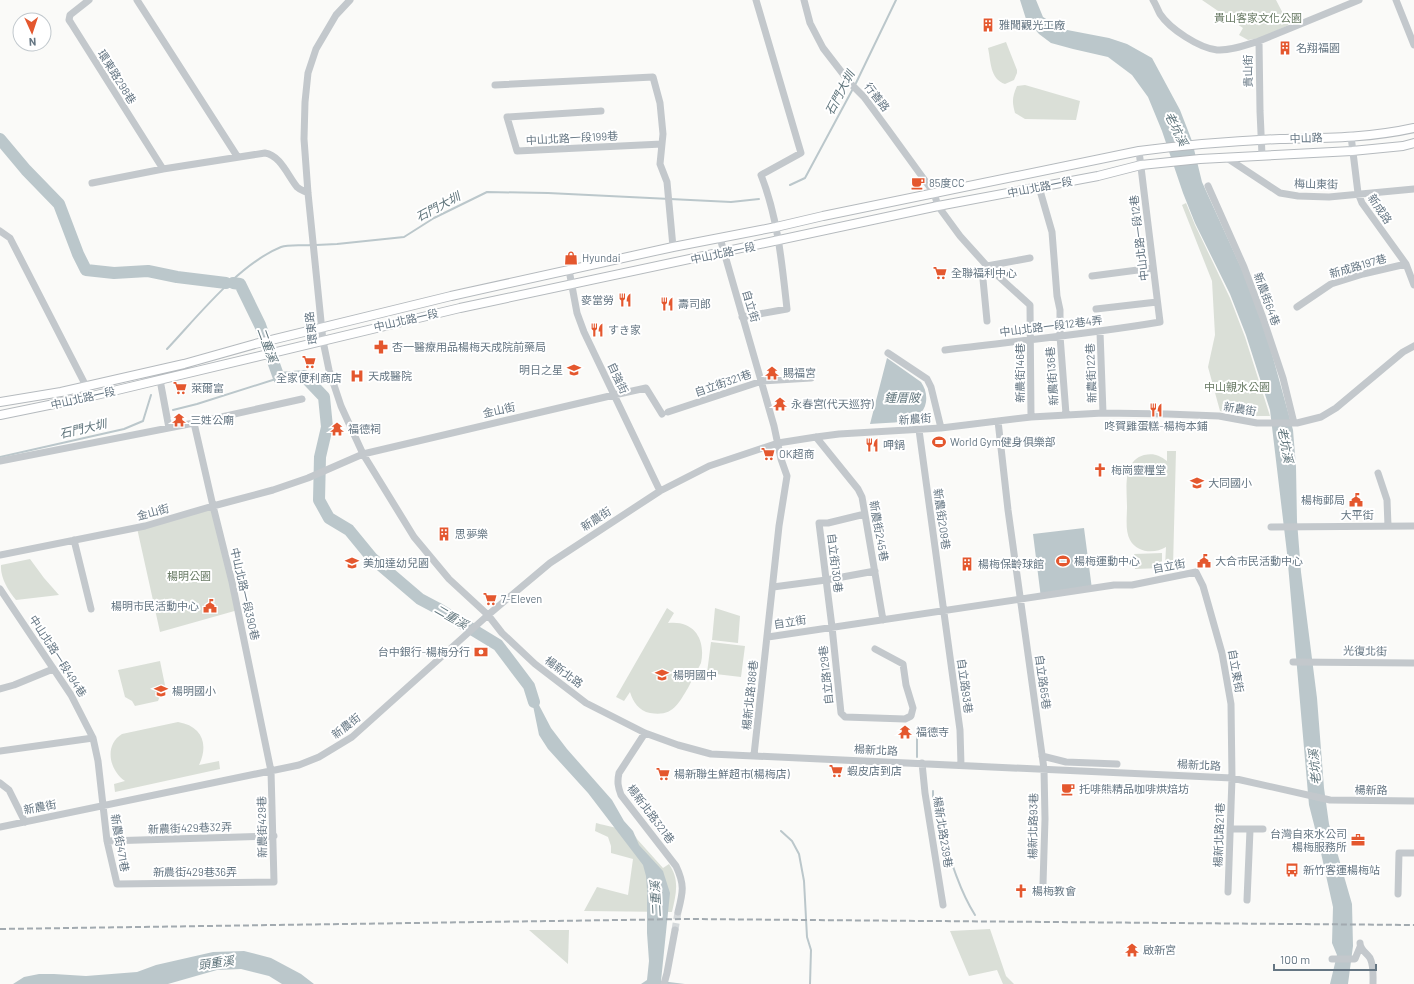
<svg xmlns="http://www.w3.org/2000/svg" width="1414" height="984" viewBox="0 0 1414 984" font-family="Barlow,'Noto Sans TC','Noto Sans JP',sans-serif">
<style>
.green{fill:#dadfd7}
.water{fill:#bbc7cb}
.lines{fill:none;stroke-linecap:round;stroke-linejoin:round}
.stream{stroke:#bbc7cb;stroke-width:2}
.river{stroke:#bbc7cb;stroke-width:12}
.minor-tunnel{stroke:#d5d9db;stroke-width:7;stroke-dasharray:7 3.5;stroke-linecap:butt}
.major-casing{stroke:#b5babe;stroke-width:10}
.minor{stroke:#c3c8cc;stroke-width:7}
.major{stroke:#fff;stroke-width:8}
.rail{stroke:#a2aab0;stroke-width:2;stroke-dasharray:6 3;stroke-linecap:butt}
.labels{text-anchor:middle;stroke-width:4;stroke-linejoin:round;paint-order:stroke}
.park-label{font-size:11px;fill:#687a64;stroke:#fff}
.poi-label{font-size:11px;fill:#657683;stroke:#fff;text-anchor:start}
.street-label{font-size:11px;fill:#657683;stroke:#fff}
.water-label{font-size:12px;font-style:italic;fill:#60757c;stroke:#fff}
</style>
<rect width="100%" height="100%" fill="#fafaf8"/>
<path class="green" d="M1202,0H1276L1289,25L1260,38L1248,40L1239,35L1243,28Z
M1006,42L1017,70V73L1014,80L1005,84C990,79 991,62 988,48Z
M1025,85L1080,101L1076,120L1025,119L1015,113C1012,102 1012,97 1017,86Z
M1186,203L1195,225L1230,298L1245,337L1270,416H1250L1220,411L1208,367L1215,335L1212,281L1182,205Z
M1167,451H1176L1173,567H1165L1166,547C1155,554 1137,553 1130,540C1125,531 1127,517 1127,507C1127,490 1122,461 1144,455C1154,453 1159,455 1167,461Z
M213,506L238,610L160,632L137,528Z
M1162,553V568L1135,569L1134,554Z
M30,559L44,578L59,595L16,600C8,591 0,577 1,565Z
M667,608L674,613L668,623C694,620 706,639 701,663C697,671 692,680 688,688C678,704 673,717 650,713C639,711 633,702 630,692L624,701L616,697Z
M715,608L740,616L738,643L712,640Z
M711,642L745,646L741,677L707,673Z
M160,661L166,690L160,696L158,701L135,706L132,701L125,697L118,670Z
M178,722C202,726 209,744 199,765L219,761L220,769L115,792L114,784L125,781C109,770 104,745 122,734Z
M596,823C606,826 634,830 637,839L663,868L669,864C680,880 676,894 672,912L584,911L597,887L628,895L633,859L611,853V846L608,837L595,831Z
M990,929L1006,976L1014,984H1003L997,970L969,976L950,931Z
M529,930H569L568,964Z"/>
<path class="water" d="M1020,0H1036L1043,17L1062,29L1109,38L1127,44L1152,58L1180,110L1192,141L1202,182L1243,272L1267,336L1293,430L1296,467L1297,521L1301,572L1317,698L1324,788L1329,824L1352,904L1353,946L1348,984H1330L1337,955L1332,943L1333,907L1319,844L1309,805L1287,553L1270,410L1246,335L1230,294L1195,223L1183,193L1162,131L1148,97L1132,75L1108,57L1073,49L1051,43L1039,34L1026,19Z
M887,358L921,382C925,388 927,394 926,402C922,426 888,422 870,424Z
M1084,528L1092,589L1041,598L1033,534Z
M529,686L551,728L567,749L612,800L624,821L633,831L639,845L663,871L670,893L661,981L685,984H641L647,980L649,961L647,933V889L646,876L643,865L588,793L548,749L539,735Z
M244,951L271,958L301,974L314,984H282L269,976L241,969L217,970L168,984H13L24,977L39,974H54L86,976L137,972L156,965L213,952Z"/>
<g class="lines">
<path class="stream" d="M790,185L805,178L856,83L896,0
M316,245L337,244L404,237L434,218L487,192L548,193L731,202L759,199
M167,349C198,316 239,264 281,247C289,244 303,246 312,245
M173,410L197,404L279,378
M0,457L124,429L143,421L151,395
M917,737V757
M933,791V803C945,838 955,884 975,915
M781,831L792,841L799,854L804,881L807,937L811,950L810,984"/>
<path class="river" d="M0,139L26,170L59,204L78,254L86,270L114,273L148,271L177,277L226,283
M233,283L240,284L260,325L279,378L304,376L324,397L327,427L320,457L319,500L329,518L349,530L372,558L420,599L437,608L498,645L529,686L534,702"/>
<path class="minor-tunnel" d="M675,930L678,912"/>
<g class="major-casing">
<path id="major" d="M0,402L61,392L184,364L255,344L451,296L673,247L776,227L823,216L1139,151C1186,145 1233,141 1280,139C1324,138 1370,138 1414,128
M0,415L88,397L460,308L938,206L1098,176L1141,165L1200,159L1352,151L1403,146L1414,143"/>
</g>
<path class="minor" d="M89,0L70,15L69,20L71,23L163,169
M137,0L237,156
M350,0L336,15L316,49L308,73L305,102L304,139L308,193L323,341L329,370L341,406L363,454L414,537L449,579L488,615L502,633L535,664L586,703L645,733L678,745L711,754L1232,778L1330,800L1414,801
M804,0L810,23L823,48L850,83L864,97L889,131L934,193L938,206L960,236L987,266L1030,305L1031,417
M1153,0C1156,5 1158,10 1160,14C1170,29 1199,48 1217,50C1230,51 1246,45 1259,41L1260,111L1262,155
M1396,0L1414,45
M1259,41L1359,0
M495,85L653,77L660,103L663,134L660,164L667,182L673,247
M601,111L507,117L517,151L662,144
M1351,136L1358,193L1362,203L1406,264L1414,285
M1227,158L1280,193L1298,196L1329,197L1414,189
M92,183L163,169L265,153C280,155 288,176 297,187C300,190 305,191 308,193
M1208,186L1244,267L1263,318L1283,378L1294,423
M1039,187L1052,232L1057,296L1060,310V336L1066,414
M0,231L10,238L86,386L88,397
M720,238L774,426L781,459L787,476L779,526L754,755
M569,270L577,313L584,332L660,491
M1092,276L1153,268
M1297,307L1331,284L1363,274L1406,264
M1096,309L1157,302
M742,317L787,309C782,264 778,218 761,175L801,153L756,0
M987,321L982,269L987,266L1030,258
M1100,332L1103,413
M945,350C1017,341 1089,334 1160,322L1139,151
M888,353L927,379L931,387L941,428
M160,380L169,428
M668,412L762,381L811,378
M998,421L1008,510L1044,769L1045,819L1043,884
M919,430L960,730L961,765
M816,437L858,489L862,497L883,620
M0,461L194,423L302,399
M1378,473L1387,500L1388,526
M865,514L828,523H819L832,627L841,713L845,717L905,719L911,716L913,708L906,685L903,664L875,649
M1271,527L1414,526
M74,540L91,609
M0,555L145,526L213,506L273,490L308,478L363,454L614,395L646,388L662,414
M773,587L826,580L875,571
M0,589L71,695L93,738L98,761L107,841L117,884L274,882L271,771L232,582L213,506L194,423
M768,637L1114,585H1132L1196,572L1203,586L1222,653L1231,704L1232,778L1228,892
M1293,662L1414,663
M0,689L14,685L53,669
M645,733L619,773C617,782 618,787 621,795L676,866C685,885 683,892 678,912
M0,751L93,738
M1042,756L1066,762L1117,764
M922,763L925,793L943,905
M0,783L9,790L25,822
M0,827L299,765L319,757L352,737L488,615L550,563L660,491L709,466L778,443L816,437L839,434L941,428L1031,417L1103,413L1167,414L1219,416L1257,423H1297L1321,417L1336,408L1403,352L1414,346
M1230,829H1263
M107,841L274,836
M1398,894L1399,853H1414
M1247,900L1250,830
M1360,943C1360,950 1366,952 1370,958C1374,966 1373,976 1373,984
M1332,959H1355L1360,947
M664,984L667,973L675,930"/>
<use href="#major" class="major"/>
<path class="rail" d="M0,929L688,919L1414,925"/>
</g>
<defs>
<g id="building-bare" transform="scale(1.08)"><path d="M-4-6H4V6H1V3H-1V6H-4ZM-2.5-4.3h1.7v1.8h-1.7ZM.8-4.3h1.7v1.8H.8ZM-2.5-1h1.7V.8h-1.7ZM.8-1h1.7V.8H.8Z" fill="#e4572e" stroke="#fff" stroke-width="2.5" paint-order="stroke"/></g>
<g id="cafe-bare" transform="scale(1.08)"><path d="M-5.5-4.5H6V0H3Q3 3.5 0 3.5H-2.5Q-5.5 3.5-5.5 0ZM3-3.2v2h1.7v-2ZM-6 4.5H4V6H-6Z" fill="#e4572e" stroke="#fff" stroke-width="2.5" paint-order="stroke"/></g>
<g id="shop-bare" transform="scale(1.08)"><path d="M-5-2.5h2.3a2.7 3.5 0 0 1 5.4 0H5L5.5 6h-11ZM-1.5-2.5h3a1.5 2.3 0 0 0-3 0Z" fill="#e4572e" stroke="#fff" stroke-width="2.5" paint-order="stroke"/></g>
<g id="supermarket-bare" transform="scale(1.08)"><path d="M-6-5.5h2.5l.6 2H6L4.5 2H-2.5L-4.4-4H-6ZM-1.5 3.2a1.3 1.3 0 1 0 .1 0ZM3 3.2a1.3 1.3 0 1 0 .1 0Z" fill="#e4572e" stroke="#fff" stroke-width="2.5" paint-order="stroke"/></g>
<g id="restaurant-bare" transform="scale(1.08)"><path d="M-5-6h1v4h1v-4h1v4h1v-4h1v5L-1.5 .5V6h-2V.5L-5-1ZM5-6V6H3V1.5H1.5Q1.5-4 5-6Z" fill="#e4572e" stroke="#fff" stroke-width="2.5" paint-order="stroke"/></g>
<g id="pharmacy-bare" transform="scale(1.08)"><path d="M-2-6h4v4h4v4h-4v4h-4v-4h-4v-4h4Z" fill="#e4572e" stroke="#fff" stroke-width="2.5" paint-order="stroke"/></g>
<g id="school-bare" transform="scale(1.08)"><path d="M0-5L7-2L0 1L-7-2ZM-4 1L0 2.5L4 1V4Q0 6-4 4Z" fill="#e4572e" stroke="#fff" stroke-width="2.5" paint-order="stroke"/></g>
<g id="temple-bare" transform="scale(1.08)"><path d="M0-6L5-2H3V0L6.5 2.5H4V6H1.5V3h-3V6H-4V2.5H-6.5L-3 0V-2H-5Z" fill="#e4572e" stroke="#fff" stroke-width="2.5" paint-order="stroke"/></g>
<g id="hospital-bare" transform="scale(1.08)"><path d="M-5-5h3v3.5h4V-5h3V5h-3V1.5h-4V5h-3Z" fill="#e4572e" stroke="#fff" stroke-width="2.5" paint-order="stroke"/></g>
<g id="stadium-bare" transform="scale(1.08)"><path d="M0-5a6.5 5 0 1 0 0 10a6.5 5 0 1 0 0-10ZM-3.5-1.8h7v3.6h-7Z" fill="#e4572e" stroke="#fff" stroke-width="2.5" paint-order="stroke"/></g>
<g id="church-bare" transform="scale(1.08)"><path d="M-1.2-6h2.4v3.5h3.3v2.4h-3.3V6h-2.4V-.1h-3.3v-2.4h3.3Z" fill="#e4572e" stroke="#fff" stroke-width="2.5" paint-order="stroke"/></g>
<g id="civic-bare" transform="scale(1.08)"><path d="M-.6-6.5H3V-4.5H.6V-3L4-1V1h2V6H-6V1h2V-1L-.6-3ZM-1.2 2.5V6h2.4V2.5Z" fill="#e4572e" stroke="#fff" stroke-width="2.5" paint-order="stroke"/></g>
<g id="bank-bare" transform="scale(1.08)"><path d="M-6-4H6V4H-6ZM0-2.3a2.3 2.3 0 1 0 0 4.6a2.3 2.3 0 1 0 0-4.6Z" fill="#e4572e" stroke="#fff" stroke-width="2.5" paint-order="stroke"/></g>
<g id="office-bare" transform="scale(1.08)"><path d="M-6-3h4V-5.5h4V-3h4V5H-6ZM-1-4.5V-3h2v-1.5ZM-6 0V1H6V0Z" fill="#e4572e" stroke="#fff" stroke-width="2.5" paint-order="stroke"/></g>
<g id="bus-bare" transform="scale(1.08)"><path d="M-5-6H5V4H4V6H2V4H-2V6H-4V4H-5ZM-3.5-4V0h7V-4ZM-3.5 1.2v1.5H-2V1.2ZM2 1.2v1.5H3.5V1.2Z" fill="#e4572e" stroke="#fff" stroke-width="2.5" paint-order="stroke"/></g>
</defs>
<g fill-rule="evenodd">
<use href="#building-bare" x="988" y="25"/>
<use href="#building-bare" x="1285" y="48"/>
<use href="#cafe-bare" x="918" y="183"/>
<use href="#shop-bare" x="571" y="258"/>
<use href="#supermarket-bare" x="940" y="273"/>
<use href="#restaurant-bare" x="625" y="300"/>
<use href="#restaurant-bare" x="667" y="304"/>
<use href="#restaurant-bare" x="597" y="330"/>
<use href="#pharmacy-bare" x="381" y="347"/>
<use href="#supermarket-bare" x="309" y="362"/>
<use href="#school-bare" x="574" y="370"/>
<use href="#temple-bare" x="772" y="373"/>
<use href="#hospital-bare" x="357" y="376"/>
<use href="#supermarket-bare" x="180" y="388"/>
<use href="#temple-bare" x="780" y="404"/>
<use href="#restaurant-bare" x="1156" y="410"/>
<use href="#temple-bare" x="179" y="420"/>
<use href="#temple-bare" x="337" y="429"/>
<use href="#stadium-bare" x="939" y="442"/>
<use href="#restaurant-bare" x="872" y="445"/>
<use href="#supermarket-bare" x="768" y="454"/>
<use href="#church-bare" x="1100" y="470"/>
<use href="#school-bare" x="1197" y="483"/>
<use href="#civic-bare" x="1356" y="500"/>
<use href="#building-bare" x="444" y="534"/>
<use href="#stadium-bare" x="1063" y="561"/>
<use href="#civic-bare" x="1204" y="561"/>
<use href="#school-bare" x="352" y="563"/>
<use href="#building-bare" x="967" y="564"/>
<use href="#supermarket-bare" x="490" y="599"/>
<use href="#civic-bare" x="210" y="606"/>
<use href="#bank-bare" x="481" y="652"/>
<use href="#school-bare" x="662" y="675"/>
<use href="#school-bare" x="161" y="691"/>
<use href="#temple-bare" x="905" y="732"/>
<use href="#supermarket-bare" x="836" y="771"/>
<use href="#supermarket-bare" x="663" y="774"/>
<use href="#cafe-bare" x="1068" y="789"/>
<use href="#office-bare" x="1358" y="840"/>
<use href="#bus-bare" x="1292" y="870"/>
<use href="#church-bare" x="1021" y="891"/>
<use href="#temple-bare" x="1132" y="950"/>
</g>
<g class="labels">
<g class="park-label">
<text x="1258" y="22">貴山客家文化公園</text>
<text x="1237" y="391">中山親水公園</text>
<text x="189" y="580">楊明公園</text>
</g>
<g class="poi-label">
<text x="999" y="29">雅聞觀光工廠</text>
<text x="1296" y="52">名翔福園</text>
<text x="929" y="187">85度CC</text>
<text x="582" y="262">Hyundai</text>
<text x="951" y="277">全聯福利中心</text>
<text x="614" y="304" text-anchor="end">麥當勞</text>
<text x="678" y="308">壽司郎</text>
<text x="608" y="334">すき家</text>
<text x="392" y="351">杏一醫療用品楊梅天成院前藥局</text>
<text x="563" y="374" text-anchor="end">明日之星</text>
<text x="783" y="377">賜福宮</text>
<text x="368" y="380">天成醫院</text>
<text x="309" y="382" text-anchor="middle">全家便利商店</text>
<text x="191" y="392">萊爾富</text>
<text x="791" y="408">永春宮(代天巡狩)</text>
<text x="190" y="424">三姓公廟</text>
<text x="1156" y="430" text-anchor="middle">咚賀雞蛋糕-楊梅本鋪</text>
<text x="348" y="433">福德祠</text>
<text x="950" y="446">World Gym健身俱樂部</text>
<text x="883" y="449">呷鍋</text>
<text x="779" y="458">OK超商</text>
<text x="1111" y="474">梅崗靈糧堂</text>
<text x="1208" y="487">大同國小</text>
<text x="1345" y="504" text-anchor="end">楊梅郵局</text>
<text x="455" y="538">思夢樂</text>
<text x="1074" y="565">楊梅運動中心</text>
<text x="1215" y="565">大合市民活動中心</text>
<text x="363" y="567">美加達幼兒園</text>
<text x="978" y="568">楊梅保齡球館</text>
<text x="501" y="603">7-Eleven</text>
<text x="199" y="610" text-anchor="end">楊明市民活動中心</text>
<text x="470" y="656" text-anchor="end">台中銀行-楊梅分行</text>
<text x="673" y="679">楊明國中</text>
<text x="172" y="695">楊明國小</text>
<text x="916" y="736">福德寺</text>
<text x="847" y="775">蝦皮店到店</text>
<text x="674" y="778">楊新聯生鮮超市(楊梅店)</text>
<text x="1079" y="793">托啡熊精品咖啡烘焙坊</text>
<text x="1347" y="838" text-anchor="end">台灣自來水公司<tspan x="1347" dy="13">楊梅服務所</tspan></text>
<text x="1303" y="874">新竹客運楊梅站</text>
<text x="1032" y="895">楊梅教會</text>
<text x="1143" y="954">啟新宮</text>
</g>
<g class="street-label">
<text transform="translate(1248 71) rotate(-91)" y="4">貴山街</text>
<text transform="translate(117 77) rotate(58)" y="4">環東路298巷</text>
<text transform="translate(877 97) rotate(52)" y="4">行善路</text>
<text transform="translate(572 138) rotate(-3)" y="4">中山北路一段199巷</text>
<text transform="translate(1306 138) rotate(-2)" y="4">中山路</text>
<text transform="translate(1316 184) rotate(1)" y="4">梅山東街</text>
<text transform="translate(1040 187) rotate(-11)" y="4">中山北路一段</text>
<text transform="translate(1380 209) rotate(56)" y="4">新成路</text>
<text transform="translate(1139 238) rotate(-97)" y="4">中山北路一段12巷</text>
<text transform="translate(723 253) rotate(-12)" y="4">中山北路一段</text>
<text transform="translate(1358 266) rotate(-16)" y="4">新成路197巷</text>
<text transform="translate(1267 299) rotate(70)" y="4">新農街64巷</text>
<text transform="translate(751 306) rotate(73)" y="4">自立街</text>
<text transform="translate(406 320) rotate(-13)" y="4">中山北路一段</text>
<text transform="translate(1051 326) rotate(-7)" y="4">中山北路一段12巷4弄</text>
<text transform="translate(311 328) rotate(-97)" y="4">環東路</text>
<text transform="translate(1020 373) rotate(-90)" y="4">新農街146巷</text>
<text transform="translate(1091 373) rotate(-92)" y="4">新農街122巷</text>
<text transform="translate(1052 376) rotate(-94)" y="4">新農街136巷</text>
<text transform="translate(618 378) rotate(65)" y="4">自強街</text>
<text transform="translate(723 383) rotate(-19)" y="4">自立街321巷</text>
<text transform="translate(83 398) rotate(-13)" y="4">中山北路一段</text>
<text transform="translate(1240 409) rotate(9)" y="4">新農街</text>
<text transform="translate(499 410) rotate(-13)" y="4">金山街</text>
<text transform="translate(915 419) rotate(-4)" y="4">新農街</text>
<text transform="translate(153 512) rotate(-15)" y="4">金山街</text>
<text x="1357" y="519">大平街</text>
<text transform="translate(596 519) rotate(-33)" y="4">新農街</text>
<text transform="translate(942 519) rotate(82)" y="4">新農街209巷</text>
<text transform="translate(879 531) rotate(80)" y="4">新農街245巷</text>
<text transform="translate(835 563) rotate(83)" y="4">自立街130巷</text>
<text transform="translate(1169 566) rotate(-11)" y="4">自立街</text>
<text transform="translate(245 594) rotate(77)" y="4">中山北路一段390巷</text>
<text transform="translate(790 622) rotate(-9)" y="4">自立街</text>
<text transform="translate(1365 651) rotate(1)" y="4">光復北街</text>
<text transform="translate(58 656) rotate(57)" y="4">中山北路一段494巷</text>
<text transform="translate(1236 671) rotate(80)" y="4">自立東街</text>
<text transform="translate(564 672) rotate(37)" y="4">楊新北路</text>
<text transform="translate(826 675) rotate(-96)" y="4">自立路129巷</text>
<text transform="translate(1043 682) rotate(82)" y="4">自立路65巷</text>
<text transform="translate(965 686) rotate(82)" y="4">自立路93巷</text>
<text transform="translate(750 695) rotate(-84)" y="4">楊新北路188巷</text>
<text transform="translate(346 726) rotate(-38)" y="4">新農街</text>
<text transform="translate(876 750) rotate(3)" y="4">楊新北路</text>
<text transform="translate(1199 765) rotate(3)" y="4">楊新北路</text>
<text transform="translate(1371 790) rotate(1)" y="4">楊新路</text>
<text transform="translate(40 807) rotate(-11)" y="4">新農街</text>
<text transform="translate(651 814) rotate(53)" y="4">楊新北路321巷</text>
<text transform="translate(1033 826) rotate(-89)" y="4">楊新北路93巷</text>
<text transform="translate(262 827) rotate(-91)" y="4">新農街429巷</text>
<text transform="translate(190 828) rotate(-2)" y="4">新農街429巷32弄</text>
<text transform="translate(943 832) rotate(81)" y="4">楊新北路239巷</text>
<text transform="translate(1219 835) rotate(-88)" y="4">楊新北路21巷</text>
<text transform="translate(120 843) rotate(80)" y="4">新農街471巷</text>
<text x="195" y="876">新農街429巷36弄</text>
</g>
<g class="water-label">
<text transform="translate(840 93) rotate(-62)" y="4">石門大圳</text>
<text transform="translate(1176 129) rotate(64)" y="4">老坑溪</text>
<text transform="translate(438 207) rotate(-28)" y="4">石門大圳</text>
<text transform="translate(267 345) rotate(70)" y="4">二重溪</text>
<text x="902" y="402">鍾厝陂</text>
<text transform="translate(83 429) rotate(-13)" y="4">石門大圳</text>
<text transform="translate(1285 445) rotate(79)" y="4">老坑溪</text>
<text transform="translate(451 617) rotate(30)" y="4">二重溪</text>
<text transform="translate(1315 767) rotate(-95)" y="4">老坑溪</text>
<text transform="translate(656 899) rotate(-93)" y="4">二重溪</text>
<text transform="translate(216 963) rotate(-8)" y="4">頭重溪</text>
</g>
</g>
<g transform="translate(32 32) rotate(177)"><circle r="19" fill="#ffffff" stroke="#c1c8cd"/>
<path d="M0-3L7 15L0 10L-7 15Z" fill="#e4572e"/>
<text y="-6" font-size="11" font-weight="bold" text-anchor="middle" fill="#657683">N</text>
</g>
<path d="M1274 964v6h102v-6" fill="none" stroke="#657683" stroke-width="2"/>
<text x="1280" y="964" font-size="12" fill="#657683" stroke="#ffffff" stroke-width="3" paint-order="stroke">100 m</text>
</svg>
